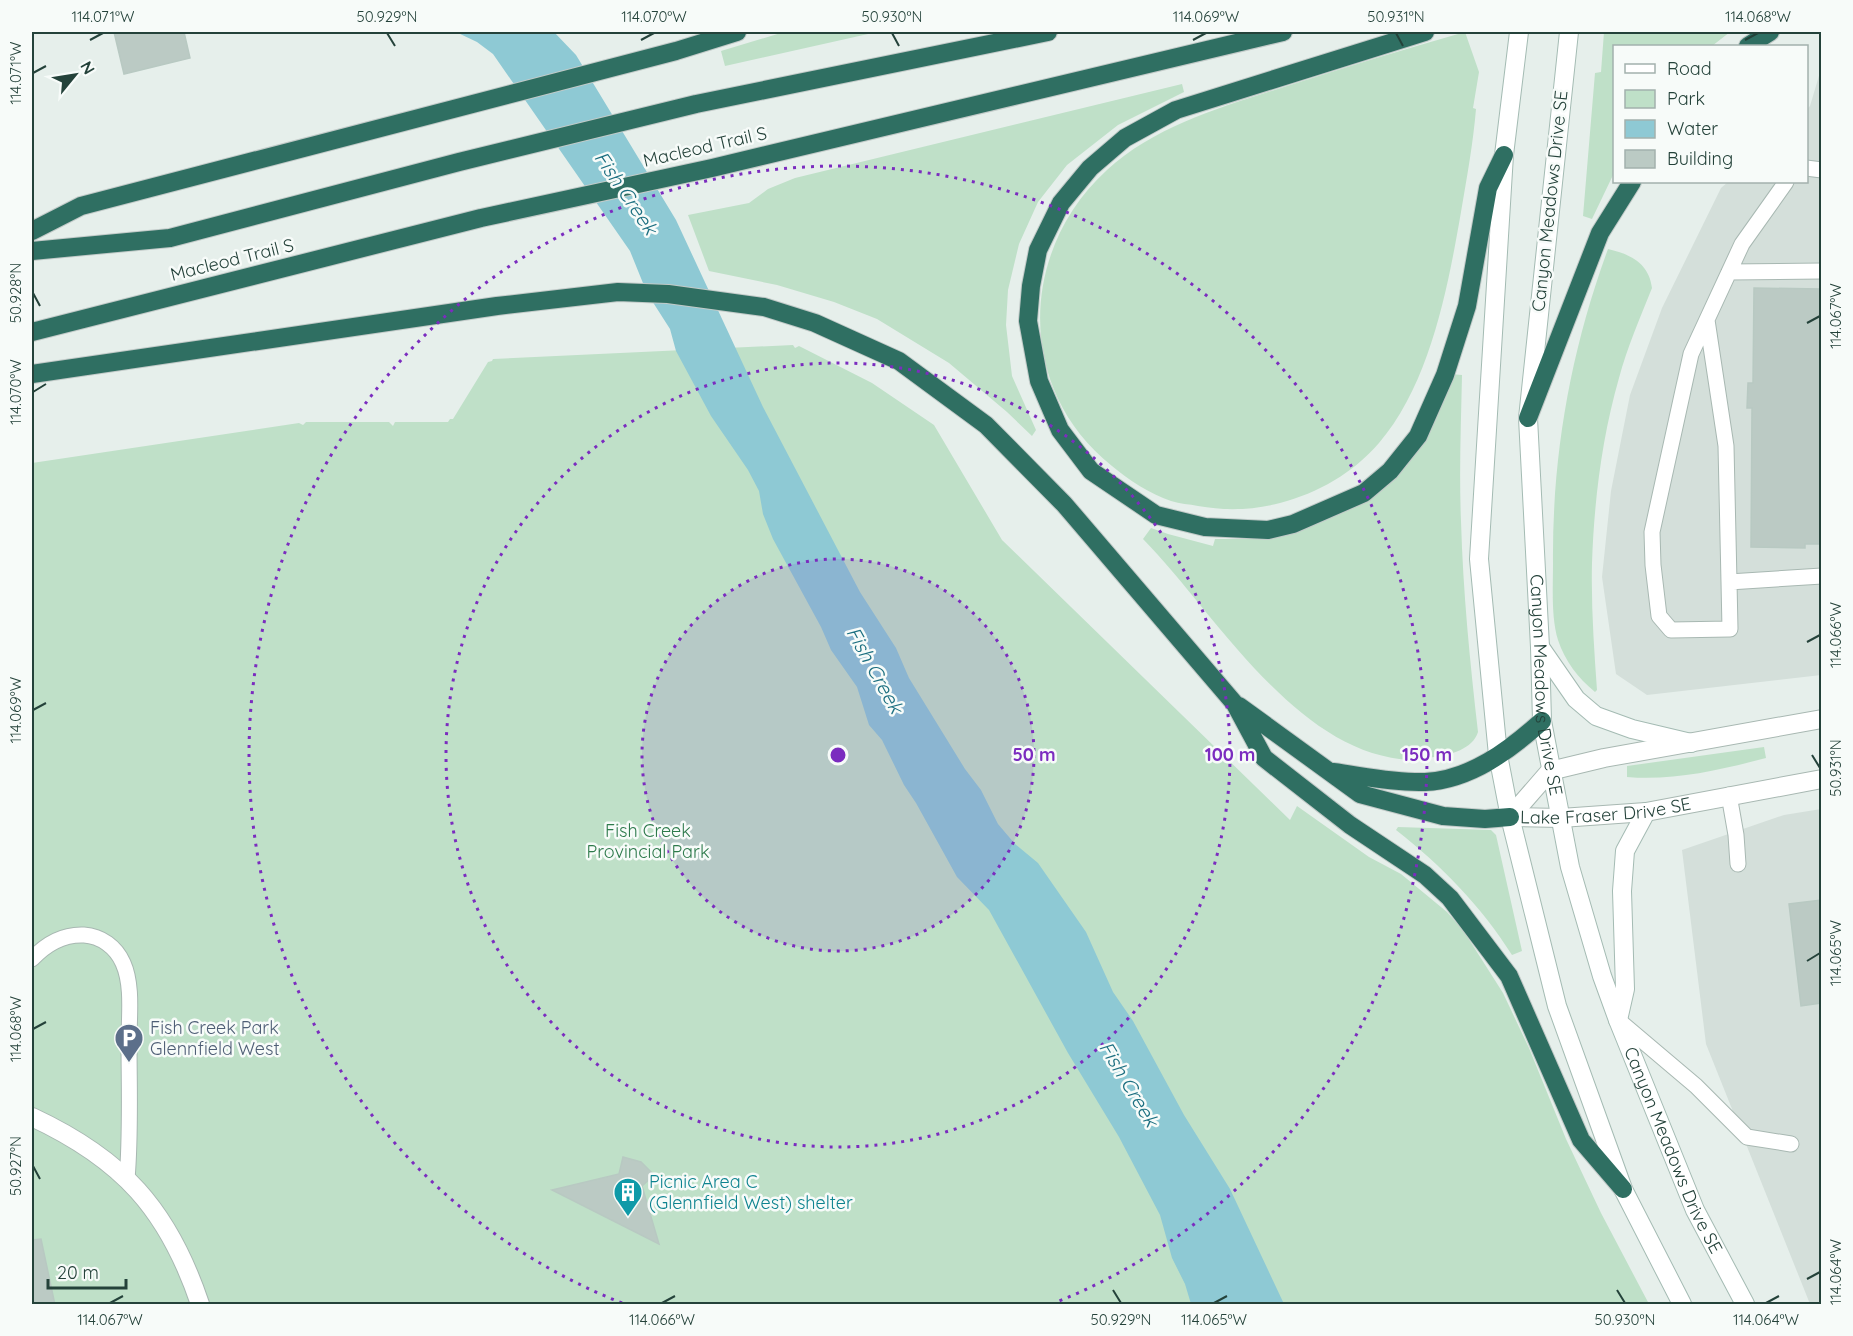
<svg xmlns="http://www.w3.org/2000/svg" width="1853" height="1336" viewBox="0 0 1853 1336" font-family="Quicksand,sans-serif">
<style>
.built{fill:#d4dfda}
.green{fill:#bfe0c8}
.water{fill:#8ec9d4}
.building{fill:#bbcac4;stroke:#b8c9c2;stroke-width:1.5}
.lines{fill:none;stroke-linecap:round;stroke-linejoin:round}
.lane-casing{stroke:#a8b8b2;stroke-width:17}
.street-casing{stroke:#a8b8b2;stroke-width:20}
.secondary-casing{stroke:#a4bbb3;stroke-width:20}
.highway-casing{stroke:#c2cac8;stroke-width:20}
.lane{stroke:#fff;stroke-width:15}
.street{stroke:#fff;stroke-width:18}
.secondary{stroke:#fff;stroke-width:18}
.highway{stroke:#2f6f62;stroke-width:18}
.ticks{fill:none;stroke:#24423a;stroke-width:2}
.ring{fill:none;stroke:#7b2cbf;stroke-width:3;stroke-dasharray:3 6}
.labels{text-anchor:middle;stroke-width:5;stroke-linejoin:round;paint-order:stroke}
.street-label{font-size:18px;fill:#24423a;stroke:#f7fbf9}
.park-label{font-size:18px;fill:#2d7a4b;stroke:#f7fbf9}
.service-label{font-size:18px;fill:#4e5e75;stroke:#f7fbf9;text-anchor:start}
.culture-label{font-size:18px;fill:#0d838f;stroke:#f7fbf9;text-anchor:start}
.water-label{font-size:20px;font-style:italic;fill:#1c6f80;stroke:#f7fbf9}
.centre{fill:#7b2cbf;stroke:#f7fbf9;stroke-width:3}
.ring-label{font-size:18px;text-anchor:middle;font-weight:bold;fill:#7b2cbf;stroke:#f7fbf9;stroke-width:5;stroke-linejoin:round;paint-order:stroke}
.neatline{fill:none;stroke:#24423a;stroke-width:2}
.ticks-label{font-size:15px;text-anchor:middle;fill:#24423a}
</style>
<rect width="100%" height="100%" fill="#e6efeb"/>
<path class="built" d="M1821,69V675L1647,695L1616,674L1602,577L1611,491L1630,395L1662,308L1721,188L1728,182H1806L1807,109L1810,106Z
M1821,809V1304H1810L1706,1044L1682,850L1784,815Z"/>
<path class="green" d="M784,32H877L725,66L721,51Z
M1465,32L1479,72L1473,108L1476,109C1473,144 1467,177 1461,212C1448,287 1430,384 1379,443C1353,473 1318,493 1280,503C1253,510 1226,511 1198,506C1189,504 1180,504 1171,501C1150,494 1129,480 1112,466C1016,390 1018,251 1107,170C1156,125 1225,106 1287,86C1346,67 1405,49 1465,32Z
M1604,32H1730L1712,46H1614V173L1592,219L1583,216L1595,73L1601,72Z
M1182,84L1184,92L1118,125L1067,165L1038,202L1019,244L1008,290L1006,325L1012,376L1036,430L1032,436L1007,412L949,363L877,319L834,302L777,285L709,271L688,215L749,203L768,189L795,178Z
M1608,249C1630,254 1649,263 1652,288C1640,318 1627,348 1619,378C1602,437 1594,502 1592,563C1591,605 1594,648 1597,690L1595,692C1578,678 1565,661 1558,640C1551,617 1553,587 1553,563C1552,454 1571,350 1608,249Z
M793,345L795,348L799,346L872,383L934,425L1002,540L1290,820L1297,806L1369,857L1401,874L1447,912L1463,930L1503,993L1529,1048L1566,1139L1601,1213L1649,1304H32V463L299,423L303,425L306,422H389L393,426L395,422H448L450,419H453L488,362L492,361L493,359Z
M1450,374L1462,375C1461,424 1459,473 1461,521C1463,592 1470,662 1478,732C1473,749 1450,755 1434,757C1426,758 1418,760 1411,760C1296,755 1215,612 1143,539L1151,528L1168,534L1213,546L1215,539H1261L1292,533L1394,471Z
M1764,747L1766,758C1720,770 1674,781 1627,777V766Z
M1398,827L1491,830L1496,835L1522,951L1512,955C1481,906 1442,866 1396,830Z"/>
<path class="water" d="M456,32H554L576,55L676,220L763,407L860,592L896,648L909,678L965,769L981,790L998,824L1015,844L1038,863L1086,932L1113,992L1133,1021L1184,1115L1230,1189L1284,1304H1191L1185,1284L1172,1258L1160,1215L1119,1137L1068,1053L989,910L957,877L916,803L904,785L882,740L869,725L857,687L831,650L821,627L773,539L763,514L759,491L748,470L711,416L676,351L670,329L647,293L630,251L493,54L477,42Z"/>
<path class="building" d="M114,32H184L190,58L124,74Z
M1754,288L1821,289V544H1805V548L1751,547L1752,408H1747L1748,383H1753Z
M1821,900V1003L1801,1006L1789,904Z
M623,1157L641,1162L654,1175L642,1186L659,1244L552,1190L619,1174Z
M41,1239L55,1305H32V1240Z"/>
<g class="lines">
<g class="lane-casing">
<path id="lane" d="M1806,168L1822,170
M1786,182L1742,244L1691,354L1652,532L1653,565L1659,616L1671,630L1730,629L1729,582L1822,576
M1729,272L1822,271
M1707,320L1726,446L1729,582
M1729,795L1736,835L1738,864
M32,959C46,944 62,934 84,935C101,936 116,947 123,963C133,985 129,1016 129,1040C129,1087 131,1133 127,1179
M1618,1020L1696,1086L1747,1137L1791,1144"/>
</g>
<g class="street-casing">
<g id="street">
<path d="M1510,817L1550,771L1604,758L1822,719"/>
<path id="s1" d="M1510,817L1561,818L1646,812L1822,779"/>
<path d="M32,1117C122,1159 168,1209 200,1304"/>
</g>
</g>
<g class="secondary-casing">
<g id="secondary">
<path d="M1519,32L1504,155L1479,559L1498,755L1510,817L1557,1006L1623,1189L1682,1304"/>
<path id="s2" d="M1569,32L1528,418L1540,647L1542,721L1570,867L1602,976L1618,1020L1695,1210L1745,1304"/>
<path d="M1540,647L1576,699L1596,716L1632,729L1691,743"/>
<path d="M1618,1020L1625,989L1622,891L1625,851L1646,812"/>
</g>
</g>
<g class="highway-casing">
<path id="highway" d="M1425,32L1176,110L1125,138L1090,168L1061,203L1038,250L1031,286L1028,321L1039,381L1060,430L1091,471L1156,515L1205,527L1268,530L1293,524L1364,493L1390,471L1418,436L1445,375L1467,306L1488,188L1504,155
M1748,46L1770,32
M32,231L81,206L676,51L737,32
M32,251L170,238L459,162L696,104L1048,32
M32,332L481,218L712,168L1283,32
M32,374L497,306L618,292L668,294L764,307L815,323L899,361L986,425L1064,504L1235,704L1264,758L1350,825L1425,875L1450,898L1509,976L1581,1140L1623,1189
M1528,418L1600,233L1632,182
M1239,706L1360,794L1443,816L1485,819L1510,817
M1333,772C1363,776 1394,783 1425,782C1470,780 1510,750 1542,721"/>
</g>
<use href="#lane" class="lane"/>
<use href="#street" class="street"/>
<use href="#secondary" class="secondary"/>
<use href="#highway" class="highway"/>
</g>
<path class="ticks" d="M387,33L395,46M892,33L899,46M1396,33L1403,46M90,40L103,33M641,40L654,33M1193,40L1206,33M1745,40L1758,33M33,73L46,66M33,293L40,306M1807,323L1820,316M33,392L46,384M1807,642L1820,635M33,710L46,703M1812,755L1820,768M1807,961L1820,953M33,1029L46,1022M33,1166L40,1179M1807,1279L1820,1272M1113,1290L1121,1303M1617,1290L1625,1303M110,1303L123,1296M662,1303L675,1296M1214,1303L1227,1296M1766,1303L1779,1296"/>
<circle cx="838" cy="755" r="196" fill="#7b2cbf" fill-opacity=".12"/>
<g class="ring">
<circle cx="838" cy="755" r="196"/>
<circle cx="838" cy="755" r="392"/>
<path d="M622 1303A589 589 0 1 1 1054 1303"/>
</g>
<defs>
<g id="parking-pin" transform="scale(1.5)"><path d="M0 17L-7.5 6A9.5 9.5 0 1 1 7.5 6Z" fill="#5c6f8a" stroke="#f7fbf9"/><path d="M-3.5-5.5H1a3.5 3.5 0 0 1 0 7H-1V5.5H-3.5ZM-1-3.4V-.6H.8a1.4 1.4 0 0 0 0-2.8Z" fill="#fff"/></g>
<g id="building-pin" transform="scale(1.5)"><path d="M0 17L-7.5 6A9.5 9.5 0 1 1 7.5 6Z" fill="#0f9aa8" stroke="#f7fbf9"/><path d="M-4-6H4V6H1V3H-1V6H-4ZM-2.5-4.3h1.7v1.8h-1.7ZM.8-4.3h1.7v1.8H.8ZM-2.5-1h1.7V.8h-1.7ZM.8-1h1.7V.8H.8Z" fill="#fff"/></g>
</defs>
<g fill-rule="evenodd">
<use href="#parking-pin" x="129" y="1038"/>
<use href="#building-pin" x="628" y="1192"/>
</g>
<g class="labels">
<g class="street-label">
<text transform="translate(705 147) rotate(-13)" y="6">Macleod Trail S</text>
<text transform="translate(1550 201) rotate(-84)" y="6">Canyon Meadows Drive SE</text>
<text transform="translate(232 260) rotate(-14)" y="6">Macleod Trail S</text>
<text dy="6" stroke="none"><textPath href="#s2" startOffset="656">Canyon Meadows Drive SE</textPath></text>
<text dy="6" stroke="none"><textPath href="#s1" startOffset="96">Lake Fraser Drive SE</textPath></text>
<text dy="6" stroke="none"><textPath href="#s2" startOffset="1142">Canyon Meadows Drive SE</textPath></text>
</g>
<g class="park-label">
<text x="648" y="837">Fish Creek<tspan x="648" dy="21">Provincial Park</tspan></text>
</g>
<g class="service-label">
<text x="150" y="1034">Fish Creek Park<tspan x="150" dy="21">Glennfield West</tspan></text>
</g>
<g class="culture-label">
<text x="649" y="1188">Picnic Area C<tspan x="649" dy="21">(Glennfield West) shelter</tspan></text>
</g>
<g class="water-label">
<text transform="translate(626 193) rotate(56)" y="7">Fish Creek</text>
<text transform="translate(875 670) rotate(61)" y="7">Fish Creek</text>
<text transform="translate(1129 1084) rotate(59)" y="7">Fish Creek</text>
</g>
</g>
<circle cx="838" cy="755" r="9" class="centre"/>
<g class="ring-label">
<text x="1034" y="761">50 m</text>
<text x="1230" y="761">100 m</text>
<text x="1427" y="761">150 m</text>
</g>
<rect width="1853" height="1336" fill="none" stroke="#f7fbf9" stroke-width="66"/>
<rect x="1613" y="45" width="195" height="138" fill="#f7fbf9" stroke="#a3b1ad" stroke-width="1.5"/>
<rect x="1625" y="64" width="30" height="9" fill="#ffffff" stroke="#a3b1ad" stroke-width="1.5"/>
<text x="1667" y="75" font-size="18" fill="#24423a">Road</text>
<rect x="1625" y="90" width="30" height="18" fill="#bfe0c8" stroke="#a3b1ad" stroke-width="1.5"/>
<text x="1667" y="105" font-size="18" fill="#24423a">Park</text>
<rect x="1625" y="120" width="30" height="18" fill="#8ec9d4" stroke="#a3b1ad" stroke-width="1.5"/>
<text x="1667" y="135" font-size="18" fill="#24423a">Water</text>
<rect x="1625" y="150" width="30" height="18" fill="#bbcac4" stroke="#a3b1ad" stroke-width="1.5"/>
<text x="1667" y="165" font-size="18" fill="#24423a">Building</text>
<g transform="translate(75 75) rotate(60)" stroke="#f7fbf9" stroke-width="4.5" paint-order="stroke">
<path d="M0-4.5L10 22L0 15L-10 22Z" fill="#24423a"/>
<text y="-9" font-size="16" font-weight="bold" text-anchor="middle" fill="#24423a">N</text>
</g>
<path d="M48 1279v9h78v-9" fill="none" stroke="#24423a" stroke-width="3"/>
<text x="57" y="1279" font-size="18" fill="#24423a" stroke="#f7fbf9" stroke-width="4.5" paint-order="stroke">20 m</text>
<rect x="33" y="33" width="1787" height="1270" class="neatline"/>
<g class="ticks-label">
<text x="103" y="22">114.071°W</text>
<text x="387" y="22">50.929°N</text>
<text x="654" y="22">114.070°W</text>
<text x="892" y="22">50.930°N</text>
<text x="1206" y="22">114.069°W</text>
<text x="1396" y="22">50.931°N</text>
<text x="1758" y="22">114.068°W</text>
<text transform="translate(16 73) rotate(-90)" y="5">114.071°W</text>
<text transform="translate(16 293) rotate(-90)" y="5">50.928°N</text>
<text transform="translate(1836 316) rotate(-90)" y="5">114.067°W</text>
<text transform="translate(16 392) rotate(-90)" y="5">114.070°W</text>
<text transform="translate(1836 635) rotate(-90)" y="5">114.066°W</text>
<text transform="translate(16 710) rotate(-90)" y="5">114.069°W</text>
<text transform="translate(1836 768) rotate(-90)" y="5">50.931°N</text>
<text transform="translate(1836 953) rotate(-90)" y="5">114.065°W</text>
<text transform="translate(16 1029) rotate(-90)" y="5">114.068°W</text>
<text transform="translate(16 1166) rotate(-90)" y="5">50.927°N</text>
<text transform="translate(1836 1272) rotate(-90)" y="5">114.064°W</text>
<text x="110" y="1325">114.067°W</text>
<text x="662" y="1325">114.066°W</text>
<text x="1121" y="1325">50.929°N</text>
<text x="1214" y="1325">114.065°W</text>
<text x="1625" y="1325">50.930°N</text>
<text x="1766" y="1325">114.064°W</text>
</g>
</svg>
